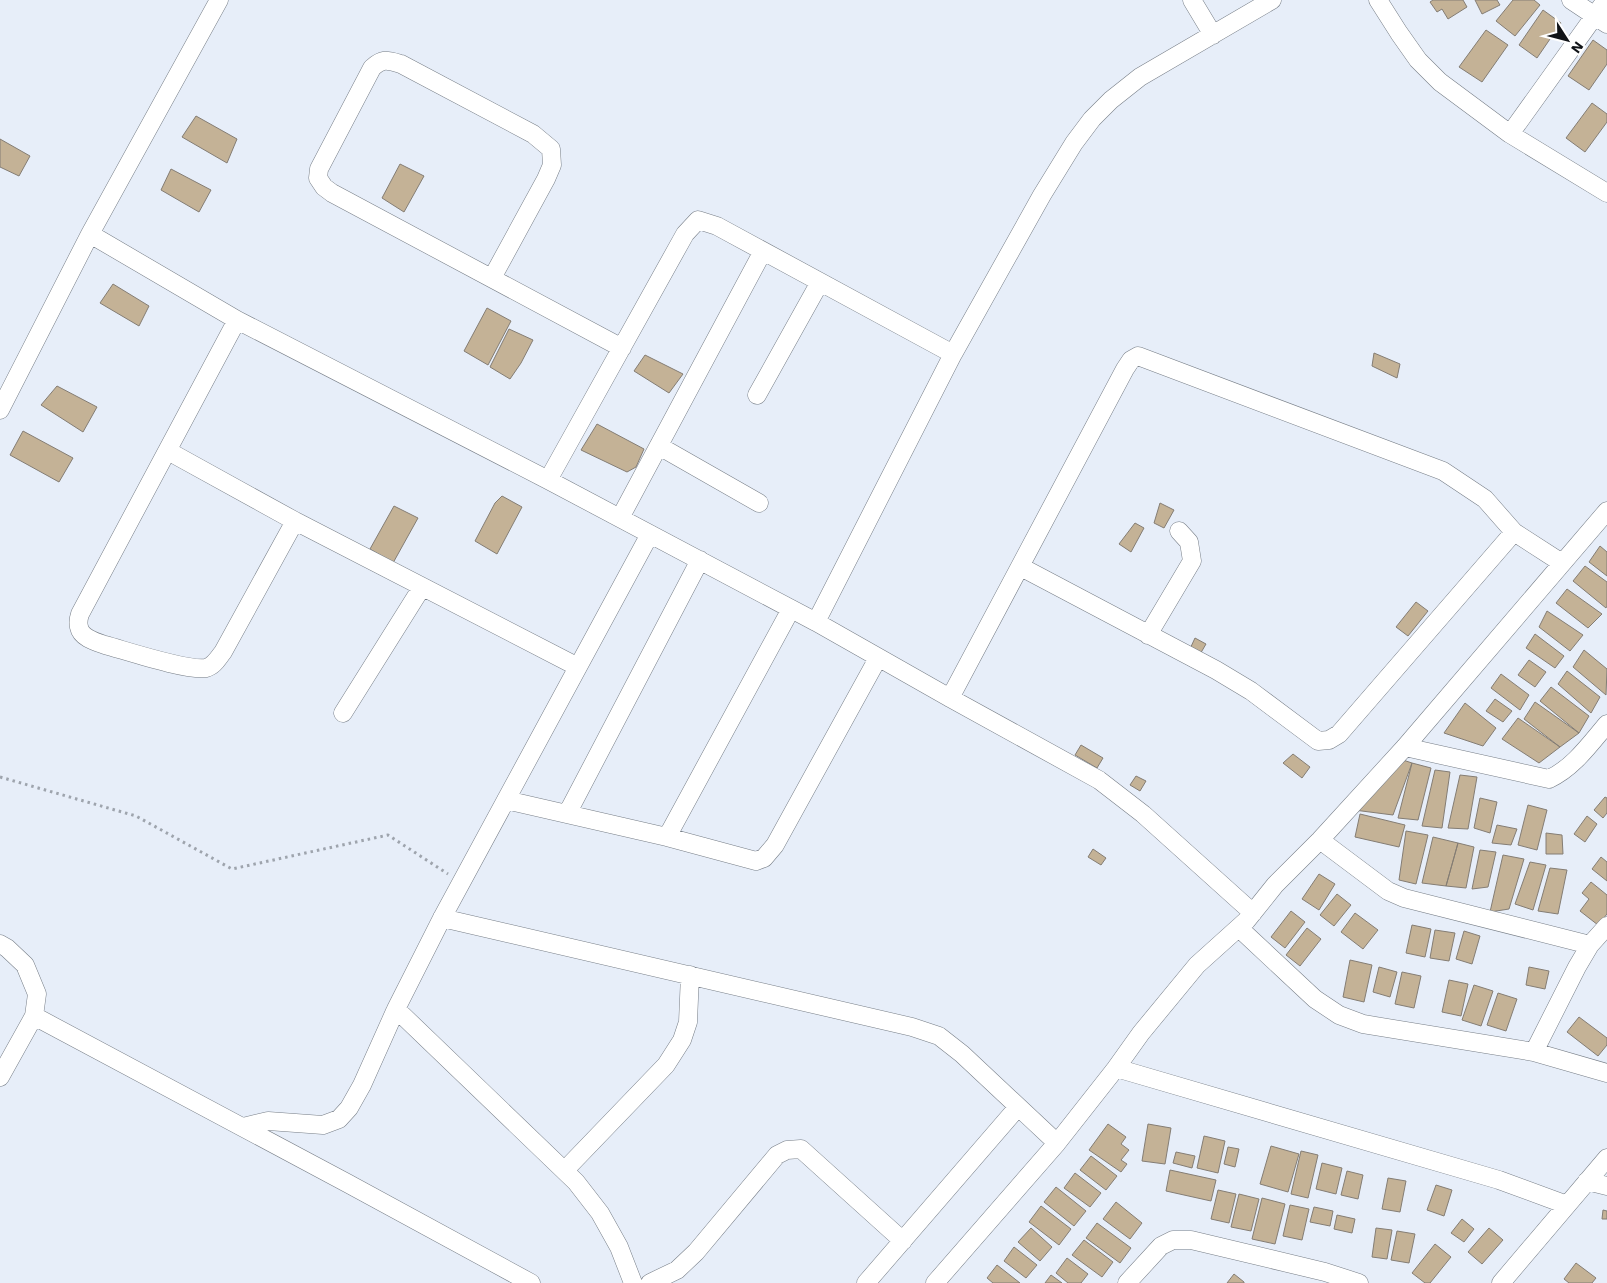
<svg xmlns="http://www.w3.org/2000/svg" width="1607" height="1283" viewBox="0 0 1607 1283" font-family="'Work Sans',sans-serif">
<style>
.building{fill:#c4b296;stroke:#847d74}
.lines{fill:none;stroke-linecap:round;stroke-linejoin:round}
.street-casing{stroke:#777e87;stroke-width:19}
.path{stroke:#9ea4ad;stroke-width:3;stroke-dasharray:2.5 4;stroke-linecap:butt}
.street{stroke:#fff;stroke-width:18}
</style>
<rect width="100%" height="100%" fill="#e7eef9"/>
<path class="building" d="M1433,0H1463L1467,7L1448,19L1442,9L1437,12L1430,2Z
M1475,0H1497L1500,5L1482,14Z
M1513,0H1534L1540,5L1515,36L1496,21Z
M1543,10L1561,23L1537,58L1519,45Z
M1486,30L1508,45L1482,82L1459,67Z
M1593,40L1607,50V64L1589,90L1568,76Z
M1592,103L1607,114V122L1585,152L1566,138Z
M196,116L237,139L227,163L182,137Z
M0,139L30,156L19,176L0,167Z
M400,164L424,176L404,212L382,198Z
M171,169L211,190L199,212L161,190Z
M113,284L149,306L139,326L100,303Z
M487,308L511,321L488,365L464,351Z
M509,329L533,340L521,363L510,379L490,367Z
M1374,353L1400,364L1397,378L1372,366Z
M645,355L683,374L669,393L634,371Z
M57,386L97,407L83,432L41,405Z
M597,424L644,449L636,467L627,472L581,450Z
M23,431L73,458L59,482L10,455Z
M502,496L522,507L497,554L475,541L495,503Z
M1160,503L1174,510L1164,528L1154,523Z
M394,506L418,518L393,563L370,549Z
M1135,523L1144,528L1131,552L1119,544Z
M1600,546L1607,552V576L1589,562Z
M1585,566L1607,582V606L1606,608L1573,581Z
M1567,589L1602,614L1588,628L1556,603Z
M1416,602L1428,611L1408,636L1396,627Z
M1547,611L1583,635L1570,651L1539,627Z
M1535,634L1564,656L1555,668L1526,648Z
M1195,638L1206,644L1199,656L1189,651Z
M1584,650L1607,669L1606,695L1573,667Z
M1529,660L1546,672L1535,687L1518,675Z
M1567,671L1600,697L1591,713L1558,684Z
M1501,674L1529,695L1520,710L1491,688Z
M1551,687L1589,716L1579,733L1540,701Z
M1495,699L1512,711L1503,722L1486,711Z
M1535,702L1579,733L1560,747L1524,719Z
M1465,703L1496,728L1483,746L1444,733Z
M1518,718L1560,747L1539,763L1502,739Z
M1081,745L1103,758L1097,768L1075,755Z
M1293,754L1310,767L1302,778L1283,763Z
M1403,760L1412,763L1393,815L1354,810Z
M1412,763L1431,768L1418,820L1398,818Z
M1435,770L1450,772L1442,828L1422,826Z
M1460,775L1477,777L1468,829L1448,828Z
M1136,776L1146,781L1140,791L1130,785Z
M1605,797L1607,798V813L1603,818L1594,810Z
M1480,798L1497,802L1490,833L1474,828Z
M1528,805L1547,810L1537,850L1518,845Z
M1360,814L1405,825L1399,847L1355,837Z
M1587,816L1597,824L1585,842L1574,834Z
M1497,825L1517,829L1511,845L1492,843Z
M1406,831L1428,835L1416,884L1399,880Z
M1546,833L1562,835L1563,854H1546Z
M1433,837L1458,843L1446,886L1422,883Z
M1458,843L1474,847L1466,888L1446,886Z
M1093,849L1106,858L1101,865L1088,857Z
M1480,850L1496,852L1488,887L1472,889Z
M1503,855L1524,859L1509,909L1490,912Z
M1601,857L1607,862V881L1592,869Z
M1530,862L1546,865L1533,910L1515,904Z
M1550,868L1567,870L1558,914L1538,911Z
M1319,874L1335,884L1319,910L1302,899Z
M1591,882L1607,895V914L1598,925L1580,911L1589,899L1582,893Z
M1337,894L1351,905L1334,926L1320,915Z
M1291,911L1305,922L1285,948L1271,937Z
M1355,913L1378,930L1363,949L1341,932Z
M1412,925L1431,929L1425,957L1406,953Z
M1307,928L1321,939L1300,966L1286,955Z
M1435,930L1455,933L1449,961L1430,958Z
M1464,931L1480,936L1472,964L1456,959Z
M1350,960L1372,965L1364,1002L1343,997Z
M1379,967L1397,972L1390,997L1373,992Z
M1529,967L1549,971L1545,989L1526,985Z
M1402,972L1421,976L1414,1008L1395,1004Z
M1449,980L1468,984L1461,1016L1442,1012Z
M1474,985L1493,991L1481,1026L1462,1020Z
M1498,993L1517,999L1506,1031L1487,1025Z
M1579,1017L1607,1038V1045L1598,1056L1567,1032Z
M1108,1124L1126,1137L1121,1144L1129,1150L1121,1160L1127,1164L1121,1172L1089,1150Z
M1148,1124L1171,1128L1165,1164L1142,1161Z
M1204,1136L1225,1141L1218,1173L1197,1168Z
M1271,1146L1299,1154L1288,1192L1260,1184Z
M1228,1147L1239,1149L1235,1167L1224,1164Z
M1301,1151L1318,1155L1308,1198L1291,1194Z
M1176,1152L1195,1156L1192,1168L1173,1163Z
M1091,1156L1117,1176L1106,1190L1080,1170Z
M1322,1163L1342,1168L1336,1194L1316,1189Z
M1170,1170L1216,1180L1211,1201L1166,1191Z
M1347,1171L1363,1175L1358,1199L1341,1195Z
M1075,1173L1101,1193L1090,1207L1064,1188Z
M1388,1178L1406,1181L1400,1212L1382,1209Z
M1436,1185L1452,1190L1444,1216L1427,1210Z
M1056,1187L1086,1211L1074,1226L1044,1202Z
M1218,1190L1236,1194L1229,1223L1211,1219Z
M1239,1194L1259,1199L1251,1231L1231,1227Z
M1262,1198L1285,1204L1275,1244L1252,1239Z
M1116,1202L1142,1223L1130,1239L1103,1219Z
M1290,1205L1309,1209L1302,1240L1283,1236Z
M1041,1206L1071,1229L1059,1245L1029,1222Z
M1314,1207L1333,1211L1330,1226L1310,1222Z
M1603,1210L1607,1211V1219H1602Z
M1337,1215L1355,1219L1352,1233L1334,1229Z
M1462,1219L1474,1229L1464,1242L1451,1233Z
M1097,1223L1131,1248L1120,1263L1086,1238Z
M1031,1228L1052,1247L1040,1261L1018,1242Z
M1376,1228L1392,1230L1387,1259L1372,1257Z
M1489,1228L1503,1240L1482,1264L1468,1252Z
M1397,1231L1415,1234L1409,1263L1391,1260Z
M1084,1240L1113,1262L1102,1277L1072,1255Z
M1435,1244L1451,1257L1430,1283H1425L1412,1273Z
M1014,1247L1037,1265L1026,1278L1004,1261Z
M1067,1258L1088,1274L1081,1283H1068L1056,1273Z
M1576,1263L1596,1278L1592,1283H1569L1564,1279Z
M997,1265L1020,1283H993L987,1278Z
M1234,1274L1244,1282V1283H1227Z
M1051,1275L1062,1283H1045Z"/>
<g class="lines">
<g class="street-casing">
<path id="street" d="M1192,0L1213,35
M1378,0L1399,33L1418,60L1440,82L1510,134L1607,193
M1571,0L1607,24
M1510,134L1606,0
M90,234L237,320L548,480L816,622L950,698L1099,780L1143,814L1253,913
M492,278L546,179L552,165L551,149L533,134L401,64C387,60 383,58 372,68L319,169L318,178L324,187L332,193L622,348
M757,395L820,282
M0,410L90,234L219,0
M659,446L759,503
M168,451L295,521L223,652C218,658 214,666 206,668C187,671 127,651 105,645C96,642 81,638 79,627C78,623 79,617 80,614L237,320
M548,480L685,234L698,220L717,226L953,354
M620,518L763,251
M295,521L578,667
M1021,567L1216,670L1251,691L1318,741L1329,740L1339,734L1514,532
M816,622L953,354L1042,195L1074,143L1092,119L1111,100L1140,77L1272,0
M1148,635L1192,561L1189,542L1179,531
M950,698L1125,369L1131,360L1138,356L1443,471L1485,499L1514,532L1562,563
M343,713L422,587
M1405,747L1549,779C1573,768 1590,744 1607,724
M506,800L667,837L756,861L764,858L775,845L878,658
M567,814L700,560
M667,837L791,609
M1320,840L1388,891L1404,898L1590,945
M442,918L912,1027L939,1036L962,1054L1057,1143
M1239,928L1315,999L1339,1015L1363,1024L1534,1052L1607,1073
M0,944L7,948L25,965L37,994L34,1016L0,1077
M396,1009L576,1182L600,1213L619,1247L633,1283
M34,1016L347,1183L531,1283
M1534,1052L1577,967L1590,945L1607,926
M1116,1068L1499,1180L1567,1205
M243,1127L268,1121L323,1125L339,1119L349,1108L362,1085L396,1009L442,918L650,534
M565,1170L666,1065L682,1040L688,1022L690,975
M1587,1181L1607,1186
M650,1283L677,1270L696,1252L777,1155L787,1150L801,1149L903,1241
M866,1283L1018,1107
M935,1283L1057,1143L1116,1068L1141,1033L1197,965L1247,920L1275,885L1320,840L1405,747L1607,511
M1127,1283L1161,1246L1173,1240H1191L1325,1272L1359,1283
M1501,1283L1607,1158"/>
</g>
<path class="path" d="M0,777L136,816L232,869L388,835L448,874"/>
<use href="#street" class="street"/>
</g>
<g transform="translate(1567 40) rotate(126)" stroke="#ffffff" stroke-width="4" paint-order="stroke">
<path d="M0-4L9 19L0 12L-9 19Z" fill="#101317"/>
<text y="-8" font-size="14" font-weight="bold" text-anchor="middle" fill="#101317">N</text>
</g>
</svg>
